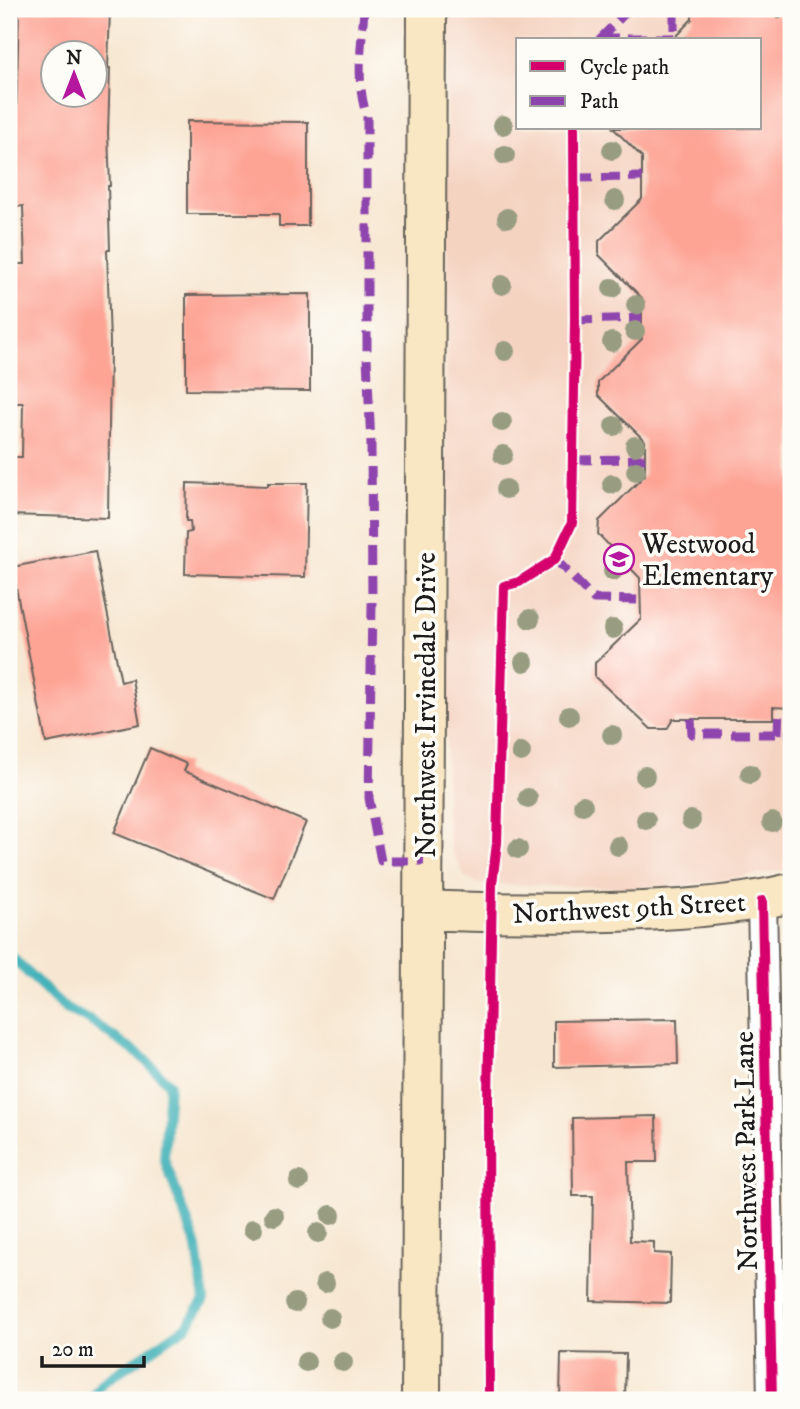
<svg xmlns="http://www.w3.org/2000/svg" width="800" height="1409" viewBox="0 0 800 1409" font-family="'IM FELL DW Pica',serif">
<style>
.built{fill:#f5d3c1;fill-rule:evenodd}
.lines{fill:none;stroke-linecap:round;stroke-linejoin:round}
.stream{stroke:#41b1b8;stroke-width:10}
.building{fill:#fda495;fill-rule:evenodd}
.street-casing{stroke:#69635c;stroke-width:32}
.secondary-casing{stroke:#69635c;stroke-width:42}
.street{stroke:#fff;stroke-width:28}
.secondary{stroke:#f9e7c3;stroke-width:38}
.quiet{stroke:#8e44ad;stroke-width:9;stroke-dasharray:18 9;stroke-linecap:butt}
.cycleway-casing{stroke:#fdfcf7;stroke-width:15}
.cycleway{stroke:#d6006c;stroke-width:10}
.tree{fill:#989d82}
.labels{text-anchor:middle;stroke-width:7;stroke-linejoin:round;paint-order:stroke}
.poi-label{font-size:28px;fill:#1c1c1c;stroke:#fdfcf7;text-anchor:start}
.street-label{font-size:28px;fill:#1c1c1c;stroke:#fdfcf7}
</style>
<rect width="100%" height="100%" fill="#fdfcf7"/>
<filter id="ink" filterUnits="userSpaceOnUse"><feTurbulence type="fractalNoise" baseFrequency=".0143" numOctaves="2"/><feDisplacementMap in="SourceGraphic" scale="14" xChannelSelector="R" yChannelSelector="G"/><feConvolveMatrix kernelMatrix="1 2 1 2 8 2 1 2 1" color-interpolation-filters="sRGB"/></filter>
<filter id="wash" filterUnits="userSpaceOnUse"><feTurbulence type="fractalNoise" baseFrequency=".00686" numOctaves="4" result="noise"/><feDisplacementMap in="SourceGraphic" scale="28" xChannelSelector="R" yChannelSelector="G"/><feGaussianBlur stdDeviation="1.57" result="paint"/><feColorMatrix in="noise" values="0 0 0 0 0 0 0 0 0 0 0 0 0 0 0 0 0 1.4 0 .05"/><feComposite in="paint" operator="in"/></filter>
<g filter="url(#wash)">
<rect width="100%" height="100%" fill="#f7e7d2"/>
<path class="built" d="M447,9H791V869L689,885L630,888L479,884L465,877L451,850L446,814ZM518,40H760V128H518Z"/>
<g class="lines">
<path class="stream" d="M9,955L66,1009L89,1020L140,1055L169,1084L164,1159L197,1247L204,1300L187,1326L101,1384L91,1400"/>
</g>
<g id="blocks">
<path class="building" d="M19,9H110L108,68H110L108,133L110,186H108L110,250H107L110,343L108,518L9,515V480H12V457H22L23,403H9V346H16L13,264H25L23,206L14,207L13,189H9V154H15ZM52,52H94V94H52Z
M692,9H778V17H791V708L773,707V719H673L667,729H651L595,677V663L641,619L640,578L598,534L599,521L645,475V441L598,395V382L642,339V298L599,255V241L642,199V157L613,128H760V40H672L692,19Z
M187,121L308,122V226H279V214H187Z
M310,294V391L186,390V295Z
M187,483L268,486V483H307L305,577L185,574L186,533L191,532L190,521H186Z
M95,551L121,682L132,679L140,724L46,743L12,567Z
M150,748L187,764L184,771L306,822L274,899L114,833Z
M677,1019L678,1064L554,1067V1021Z
M656,1116L657,1162H628L630,1241L654,1242V1253L671,1254L670,1303L591,1301L593,1196H573L572,1118Z
M561,1353L626,1354L625,1400H560Z"/>
</g>
</g>
<g filter="url(#ink)">
<use href="#blocks" fill-opacity="0" stroke="#69635c" stroke-width="2"/>
<g class="lines">
<g class="street-casing">
<path id="street" d="M762,901L772,1400"/>
</g>
<g class="secondary-casing">
<path id="secondary" d="M424,910C497,913 570,914 643,911C693,909 742,905 791,893
M421,1400L427,9"/>
</g>
<use href="#street" class="street"/>
<use href="#secondary" class="secondary"/>
<path class="quiet" d="M364,9C362,43 355,84 367,116V357L371,445L372,604L369,798L381,861H424
M601,38H674V9
M599,40L629,9
M575,178L642,177
M575,320L642,318
M574,460L645,459
M555,559L594,599L641,600
M691,719L692,734H791
M778,734L779,707"/>
<g class="cycleway-casing">
<path id="cycleway" d="M762,901L772,1400
M489,1400L488,1099L492,884L497,843L504,586L519,582L555,559L572,523L575,320L574,128"/>
</g>
<use href="#cycleway" class="cycleway"/>
</g>
<g class="tree">
<circle cx="503" cy="125" r="10"/>
<circle cx="612" cy="150" r="10"/>
<circle cx="505" cy="155" r="10"/>
<circle cx="615" cy="200" r="10"/>
<circle cx="507" cy="218" r="10"/>
<circle cx="502" cy="285" r="10"/>
<circle cx="612" cy="288" r="10"/>
<circle cx="636" cy="305" r="10"/>
<circle cx="635" cy="331" r="10"/>
<circle cx="612" cy="342" r="10"/>
<circle cx="505" cy="351" r="10"/>
<circle cx="502" cy="422" r="10"/>
<circle cx="614" cy="426" r="10"/>
<circle cx="635" cy="446" r="10"/>
<circle cx="503" cy="455" r="10"/>
<circle cx="636" cy="471" r="10"/>
<circle cx="612" cy="484" r="10"/>
<circle cx="506" cy="489" r="10"/>
<circle cx="613" cy="571" r="10"/>
<circle cx="530" cy="619" r="10"/>
<circle cx="613" cy="629" r="10"/>
<circle cx="524" cy="662" r="10"/>
<circle cx="569" cy="716" r="10"/>
<circle cx="612" cy="735" r="10"/>
<circle cx="521" cy="752" r="10"/>
<circle cx="750" cy="774" r="10"/>
<circle cx="645" cy="776" r="10"/>
<circle cx="528" cy="798" r="10"/>
<circle cx="583" cy="805" r="10"/>
<circle cx="646" cy="820" r="10"/>
<circle cx="691" cy="820" r="10"/>
<circle cx="772" cy="822" r="10"/>
<circle cx="618" cy="846" r="10"/>
<circle cx="518" cy="849" r="10"/>
<circle cx="299" cy="1181" r="10"/>
<circle cx="331" cy="1215" r="10"/>
<circle cx="274" cy="1216" r="10"/>
<circle cx="253" cy="1229" r="10"/>
<circle cx="318" cy="1233" r="10"/>
<circle cx="325" cy="1283" r="10"/>
<circle cx="295" cy="1303" r="10"/>
<circle cx="330" cy="1318" r="10"/>
<circle cx="306" cy="1362" r="10"/>
<circle cx="343" cy="1362" r="10"/>
</g>
</g>
<defs>
<g id="school-ring" transform="scale(1.575)"><circle r="9.5" fill="#fdfcf7" stroke="#b5179e" stroke-width="1.5"/><path d="M0-5L7-2L0 1L-7-2ZM-4 1L0 2.5L4 1V4Q0 6-4 4Z" fill="#b5179e"/></g>
</defs>
<g fill-rule="evenodd">
<use href="#school-ring" x="619" y="559"/>
</g>
<g class="labels">
<g class="poi-label">
<text x="642" y="553">Westwood<tspan x="642" dy="32">Elementary</tspan></text>
</g>
<g class="street-label">
<text transform="translate(425 705) rotate(-90)" y="10">Northwest Irvinedale Drive</text>
<text transform="translate(629 907) rotate(-3)" y="10">Northwest 9th Street</text>
<text transform="translate(745 1151) rotate(-91)" y="10">Northwest Park Lane</text>
</g>
</g>
<rect width="800" height="1409" fill="none" stroke="#fdfcf7" stroke-width="35"/>
<rect x="516" y="38" width="245" height="91" fill="#fdfcf7" stroke="#a3a29f" stroke-width="2"/>
<rect x="530" y="61" width="35" height="10" fill="#d6006c" stroke="#a3a29f" stroke-width="2"/>
<text x="580" y="74" font-size="21" fill="#1c1c1c">Cycle path</text>
<rect x="530" y="96" width="35" height="10" fill="#8e44ad" stroke="#a3a29f" stroke-width="2"/>
<text x="580" y="108" font-size="21" fill="#1c1c1c">Path</text>
<g transform="translate(74 74)"><circle r="33" fill="#fdfcf7" stroke="#a3a29f" stroke-width="2"/>
<path d="M0-5L12 26L0 18L-12 26Z" fill="#b5179e"/>
<text y="-10" font-size="19" font-weight="bold" text-anchor="middle" fill="#1c1c1c">N</text>
</g>
<path d="M42 1356v10h102v-10" fill="none" stroke="#1c1c1c" stroke-width="3.5"/>
<text x="52" y="1356" font-size="21" fill="#1c1c1c" stroke="#fdfcf7" stroke-width="5" paint-order="stroke">20 m</text>
</svg>
